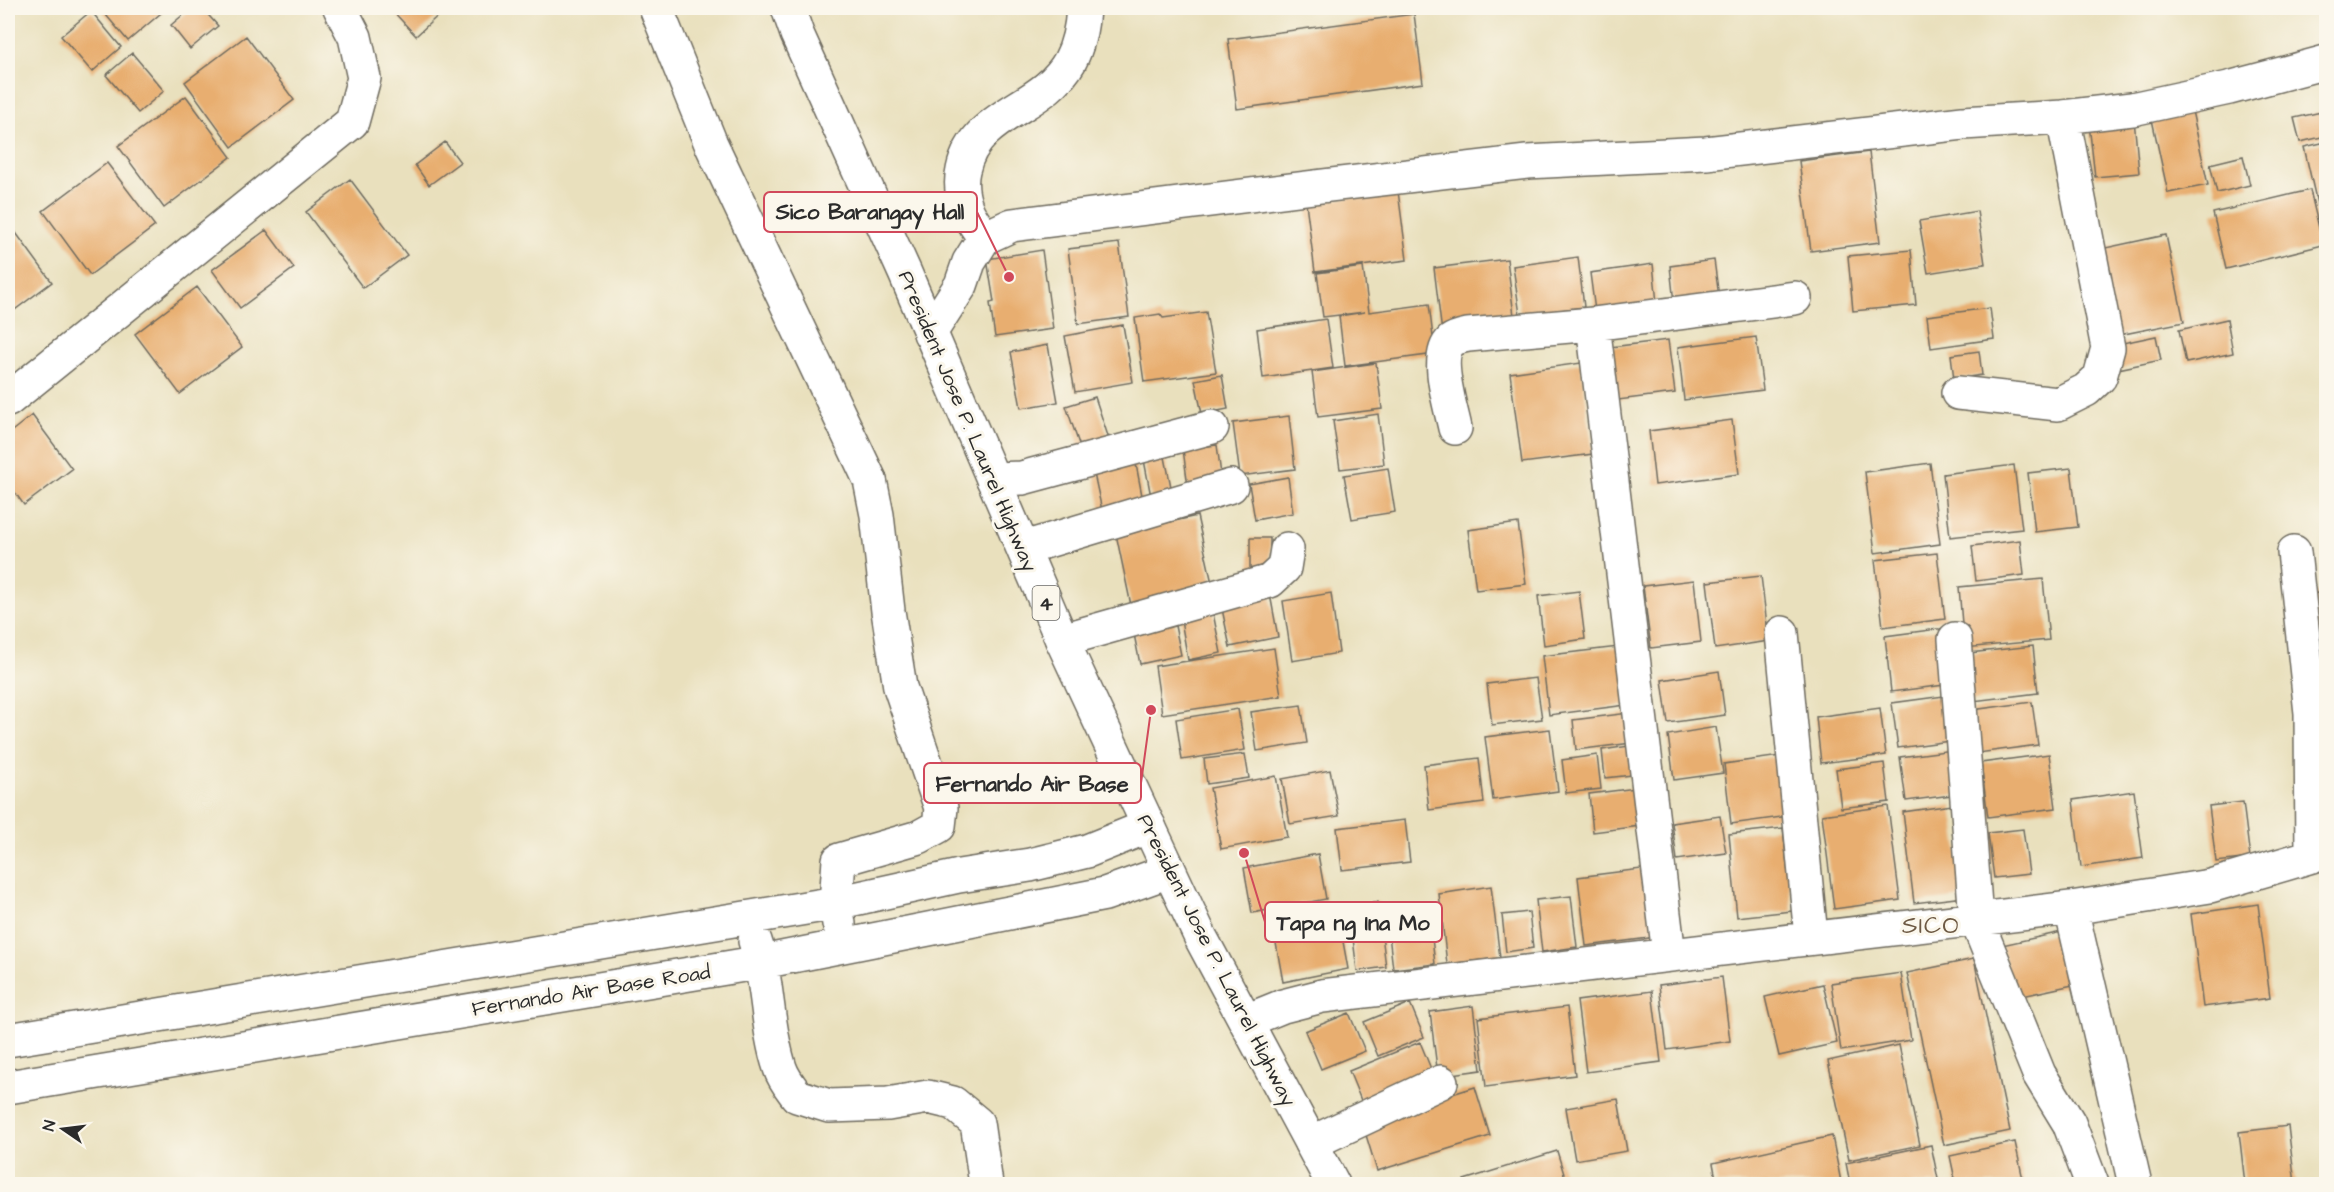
<svg xmlns="http://www.w3.org/2000/svg" width="2334" height="1192" viewBox="0 0 2334 1192" font-family="'Architects Daughter',sans-serif">
<style>
.building{fill:#e8ae70}
.lines{fill:none;stroke-linecap:round;stroke-linejoin:round}
.minor-casing{stroke:#6e6a5e;stroke-width:36}
.highway-casing{stroke:#6e6a5e;stroke-width:36}
.minor{stroke:#fff;stroke-width:33}
.highway{stroke:#fff;stroke-width:33}
.labels{text-anchor:middle;stroke-width:6;stroke-linejoin:round;paint-order:stroke}
.shield{fill:#fbf7ec;stroke:#696865;stroke-width:1.5}
.shield-label{font-size:20px;font-weight:bold;fill:#2b2b2b}
.street-label{font-size:21px;fill:#2b2b2b;stroke:#fbf7ec}
.quarter-label{font-size:24px;letter-spacing:1.5px;fill:#6d5943;stroke:#fbf7ec}
.leader{fill:none;stroke:#d1495b;stroke-width:2}
.callout-dot{fill:#d1495b;stroke:#fbf7ec;stroke-width:2}
.callout{fill:#fbf7ec;stroke:#d1495b;stroke-width:2}
.callout-label{font-size:22px;text-anchor:middle;font-weight:bold;fill:#2b2b2b}
</style>
<rect width="100%" height="100%" fill="#fbf7ec"/>
<filter id="ink" filterUnits="userSpaceOnUse"><feTurbulence type="fractalNoise" baseFrequency=".0167" numOctaves="2"/><feDisplacementMap in="SourceGraphic" scale="12" xChannelSelector="R" yChannelSelector="G"/><feConvolveMatrix kernelMatrix="1 2 1 2 8 2 1 2 1" color-interpolation-filters="sRGB"/></filter>
<filter id="wash" filterUnits="userSpaceOnUse"><feTurbulence type="fractalNoise" baseFrequency=".008" numOctaves="4" result="noise"/><feDisplacementMap in="SourceGraphic" scale="24" xChannelSelector="R" yChannelSelector="G"/><feGaussianBlur stdDeviation="1.35" result="paint"/><feColorMatrix in="noise" values="0 0 0 0 0 0 0 0 0 0 0 0 0 0 0 0 0 1.4 0 .05"/><feComposite in="paint" operator="in"/></filter>
<g filter="url(#wash)">
<rect width="100%" height="100%" fill="#e9e0bd"/>
<g id="blocks">
<path class="building" d="M100,8H167L128,41Z
M191,8H202L218,26L190,49L171,25Z
M390,8H446L416,36Z
M91,11L121,47L92,72L61,36Z
M1414,14L1423,83L1237,109L1228,39Z
M246,36L294,100L232,147L185,82Z
M132,53L164,91L138,113L106,75Z
M186,96L231,157L164,208L118,146Z
M2191,106L2208,185L2168,193L2151,115Z
M2326,111V136L2300,142L2294,118Z
M2134,119L2139,173L2095,177L2089,124Z
M445,142L460,162L429,185L415,165Z
M2326,142V206L2318,208L2304,147Z
M1869,152L1880,242L1811,251L1799,161Z
M2243,156L2250,185L2217,193L2210,164Z
M107,163L155,226L90,275L43,211Z
M350,179L407,255L363,288L306,212Z
M2310,190L2323,245L2226,269L2213,213Z
M1398,191L1407,260L1315,272L1306,203Z
M1977,211L1985,264L1928,273L1919,221Z
M8,222L52,282L8,315Z
M266,230L294,268L240,308L212,270Z
M2166,235L2184,322L2114,336L2096,250Z
M1119,243L1129,317L1078,324L1068,249Z
M1042,250L1053,329L995,337L990,303L994,302L987,259Z
M1911,250L1916,305L1853,311L1848,256Z
M1578,257L1584,307L1520,315L1513,266Z
M1507,259L1515,324L1442,333L1434,268Z
M1714,260L1719,297L1674,303L1670,266Z
M1653,264L1657,303L1595,311L1590,273Z
M1363,267L1369,312L1429,304L1435,354L1345,366L1339,316L1365,312L1323,317L1317,273Z
M197,287L242,347L180,394L135,334Z
M1990,308L1994,339L1931,348L1927,316Z
M1206,312L1216,372L1144,382L1135,318L1160,314L1163,318Z
M1326,319L1333,368L1263,378L1257,329Z
M2227,319L2233,353L2186,363L2179,330Z
M1123,325L1133,382L1075,392L1065,336Z
M2156,336L2161,360L2118,369L2113,345Z
M1756,337L1763,390L1684,400L1678,347Z
M1668,340L1675,393L1618,400L1611,347Z
M1048,345L1058,402L1021,408L1011,352Z
M1979,351L1982,375L1954,379L1951,355Z
M1376,363L1382,409L1318,417L1312,372Z
M1581,363L1593,454L1522,463L1510,373Z
M1222,375L1228,409L1202,414L1195,380Z
M1095,397L1110,442L1082,453L1066,406Z
M1378,414L1384,464L1340,469L1333,421Z
M32,415L72,469L24,505L8,483V434Z
M1289,416L1295,469L1240,476L1233,423Z
M1732,420L1739,474L1655,485L1649,431Z
M1217,445L1222,482L1188,487L1183,449Z
M1165,457L1173,497L1152,502L1144,460Z
M1135,459L1144,506L1103,515L1093,469Z
M1930,463L1940,544L1875,553L1865,472Z
M2014,465L2022,529L1950,537L1943,474Z
M1388,468L1395,512L1352,519L1344,475Z
M2071,468L2078,527L2035,532L2028,473Z
M1288,477L1293,513L1255,520L1249,484Z
M1197,516L1214,592L1132,610L1116,534Z
M1518,523L1526,584L1476,590L1468,530Z
M1250,538H1270V572L1250,571Z
M2020,540L2024,575L1976,581L1972,546Z
M1937,553L1945,619L1883,627L1875,560Z
M1761,576L1769,641L1715,649L1707,582Z
M2043,579L2049,640L1964,648L1959,587Z
M1694,580L1701,642L1651,648L1643,586Z
M1579,591L1585,639L1544,645L1538,596Z
M2326,592V637L2315,638L2310,594Z
M1331,593L1339,653L1292,661L1283,601Z
M1270,594L1278,637L1230,647L1221,604Z
M1212,608L1221,653L1188,660L1180,615Z
M1173,616L1181,655L1140,664L1132,624Z
M1945,628L1952,684L1891,692L1885,636Z
M1627,646L1634,704L1549,715L1542,656Z
M2033,646L2038,693L1965,702L1960,654Z
M1274,648L1281,696L1162,714L1155,666Z
M1719,671L1725,715L1668,723L1662,680Z
M1536,678L1542,719L1492,725L1487,684Z
M1951,695L1957,740L1898,748L1892,703Z
M2032,702L2038,745L1978,753L1972,710Z
M1301,705L1307,743L1257,751L1251,712Z
M1880,708L1886,755L1821,763L1816,717Z
M1238,709L1245,750L1182,760L1176,719Z
M1629,713L1632,743L1576,750L1573,720Z
M1716,727L1723,773L1674,780L1668,735Z
M1550,729L1558,791L1493,800L1485,737Z
M1629,746L1632,775L1605,778L1602,750Z
M1953,750L1959,794L1906,801L1900,757Z
M1245,754L1249,778L1207,784L1204,759Z
M2049,754L2056,808L1988,817L1981,763Z
M1597,755L1601,789L1566,793L1562,760Z
M1780,756L1788,816L1731,824L1724,764Z
M1479,758L1484,803L1429,810L1424,765Z
M1884,763L1889,802L1841,808L1836,769Z
M1330,770L1339,816L1290,824L1282,779Z
M1276,776L1287,837L1221,849L1210,788Z
M1636,788L1640,826L1593,832L1589,794Z
M2134,791L2143,858L2081,867L2073,800Z
M2243,802L2250,858L2216,862L2209,806Z
M1952,805L1964,897L1914,903L1903,812Z
M1888,806L1900,900L1834,909L1822,815Z
M1720,816L1726,853L1677,860L1672,823Z
M1405,820L1410,862L1342,870L1337,828Z
M1783,828L1792,911L1737,917L1729,834Z
M2023,829L2029,874L1994,878L1988,833Z
M1318,854L1326,899L1252,913L1244,868Z
M2326,865V911H2325L2320,866Z
M1649,868L1657,937L1586,946L1578,877Z
M1491,886L1500,958L1447,964L1439,894Z
M1571,896L1577,947L1542,952L1536,900Z
M1378,902L1386,967L1357,971L1349,906Z
M1336,903L1348,969L1283,982L1271,915Z
M2258,904L2270,998L2203,1007L2191,914Z
M1429,912L1435,964L1393,969L1387,918Z
M1529,912L1533,948L1506,952L1502,915Z
M2071,930L2082,983L2013,998L2002,945Z
M1974,959L2010,1131L1944,1145L1907,973Z
M1901,973L1911,1040L1841,1051L1831,983Z
M1722,977L1730,1041L1667,1050L1659,985Z
M1823,984L1837,1043L1779,1056L1765,997Z
M1652,991L1661,1062L1586,1072L1577,1001Z
M1410,1003L1424,1037L1378,1056L1364,1022Z
M1473,1006L1481,1070L1438,1076L1430,1012Z
M1567,1007L1575,1075L1486,1087L1478,1018Z
M1349,1013L1365,1051L1321,1069L1305,1031Z
M1420,1042L1436,1081L1365,1110L1349,1071Z
M1899,1045L1920,1145L1849,1160L1828,1061Z
M1475,1087L1490,1136L1377,1171L1362,1122Z
M1618,1099L1627,1151L1575,1160L1566,1108Z
M2288,1126L2295,1184H2245L2239,1132Z
M1832,1136L1841,1182L1831,1184H1717L1713,1163Z
M2015,1142L2024,1184H1956L1950,1156Z
M1931,1145L1939,1184H1850L1846,1163Z
M1557,1151L1567,1184H1466L1464,1180Z"/>
</g>
</g>
<g filter="url(#ink)">
<use href="#blocks" fill-opacity="0" stroke="#6e6a5e" stroke-width="1.5"/>
<g class="lines">
<g class="minor-casing">
<path id="minor" d="M656,8L711,144L870,480L877,515L888,611L900,687L941,808L939,826L919,837L839,860L836,903L839,924
M984,238C979,229 971,220 967,210C962,197 960,183 963,170C976,111 1043,110 1070,61C1078,46 1082,25 1083,8
M1593,324L1669,955
M930,333L961,285L969,262L984,238L1012,225L1322,186L1527,162L1706,153L1963,123L2063,117L2132,109L2229,88L2326,62
M1958,393L2058,404L2086,390L2100,377L2108,348L2063,117
M8,400L352,122L364,78L355,37L340,8
M1455,428C1451,408 1434,357 1451,341C1455,338 1463,336 1468,335L1593,324L1795,298
M993,479L1022,478L1212,427
M1024,548L1231,486
M2294,552L2311,713L2312,856
M1782,633L1811,937
M1955,639L1976,919L2039,1074L2069,1123L2092,1184
M1062,640L1270,581L1284,568L1287,549
M2071,908L2135,1184
M755,941C769,982 766,1027 780,1068C783,1078 791,1088 797,1096L829,1106L888,1104L928,1097L953,1103L977,1123L986,1184
M1246,1021L1283,1006L1322,996L2071,908L2210,886L2312,856L2326,849
M8,1040L836,903L959,876L1030,865L1087,851L1149,826
M8,1087L762,962L1105,894L1169,871
M1311,1143L1441,1082"/>
</g>
<g class="highway-casing">
<path id="highway" d="M788,8L797,34L905,273L1062,640L1130,786L1201,938L1333,1184"/>
</g>
<use href="#minor" class="minor"/>
<use href="#highway" class="highway"/>
</g>
</g>
<g class="labels">
<rect class="shield" x="1032.5" y="586" width="27" height="34" rx="4.5"/>
<g class="shield-label">
<text x="1046" y="610">4</text>
</g>
<g class="street-label">
<text transform="translate(968 421) rotate(67)" y="7">President Jose P. Laurel Highway</text>
<text transform="translate(1217 960) rotate(63)" y="7">President Jose P. Laurel Highway</text>
<text transform="translate(591 990) rotate(-9)" y="7">Fernando Air Base Road</text>
</g>
<g class="quarter-label">
<text x="1931" y="933">SICO</text>
</g>
</g>
<path class="leader" d="M1009 277L977 212M1151 710L1141 783M1244 853L1265 922"/>
<g class="callout-dot">
<circle cx="1009" cy="277" r="6"/>
<circle cx="1151" cy="710" r="6"/>
<circle cx="1244" cy="853" r="6"/>
</g>
<g class="callout">
<rect x="764" y="192" width="213" height="40" rx="6"/>
<rect x="924" y="763" width="217" height="40" rx="6"/>
<rect x="1265" y="902" width="177" height="40" rx="6"/>
</g>
<g class="callout-label">
<text x="870" y="219">Sico Barangay Hall</text>
<text x="1032" y="791">Fernando Air Base</text>
<text x="1353" y="930">Tapa ng Ina Mo</text>
</g>
<rect width="2334" height="1192" fill="none" stroke="#fbf7ec" stroke-width="30"/>
<g transform="translate(63 1129) rotate(284)" stroke="#fbf7ec" stroke-width="4.5" paint-order="stroke">
<path d="M0-4.5L10 22L0 15L-10 22Z" fill="#2b2b2b"/>
<text y="-9" font-size="16" font-weight="bold" text-anchor="middle" fill="#2b2b2b">N</text>
</g>
</svg>
